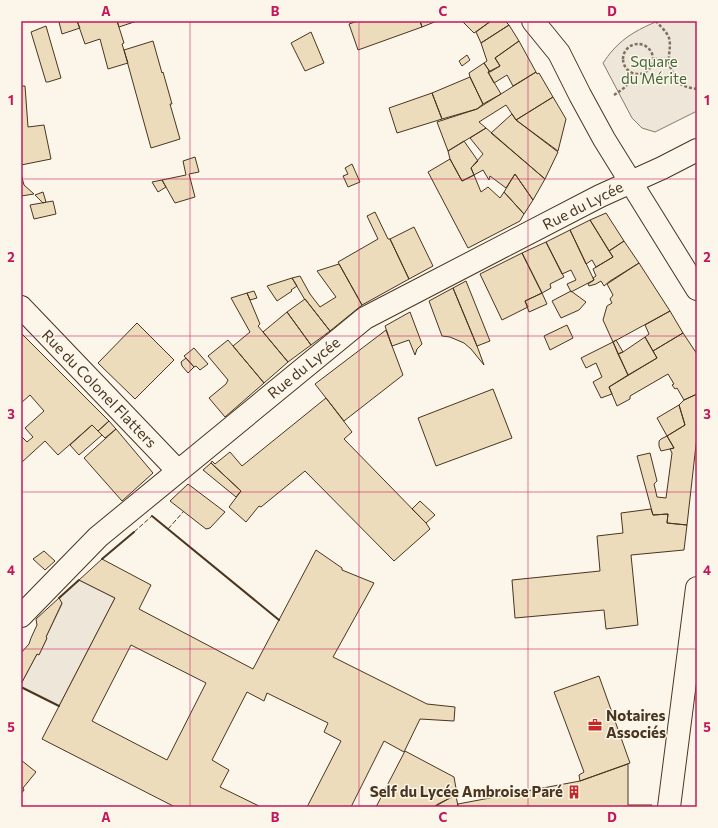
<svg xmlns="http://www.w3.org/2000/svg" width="718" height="828" viewBox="0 0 718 828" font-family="Commissioner,sans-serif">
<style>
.green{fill:#ede6d9;stroke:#887966}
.building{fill:#ecdcbc;stroke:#4a3520;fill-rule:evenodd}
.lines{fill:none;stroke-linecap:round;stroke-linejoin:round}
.minor-casing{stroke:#4a3520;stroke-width:24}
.path{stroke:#7f6f5c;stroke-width:2.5;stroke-dasharray:3 2;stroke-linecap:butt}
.minor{stroke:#fbf6e9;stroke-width:22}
.fence{stroke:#4a3520;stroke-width:1;stroke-dasharray:5 2;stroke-linecap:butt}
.wall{stroke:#4a3520;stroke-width:2}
.grid{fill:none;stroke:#c2185b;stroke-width:1;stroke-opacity:0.55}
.labels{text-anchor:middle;stroke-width:3;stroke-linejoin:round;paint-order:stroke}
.park-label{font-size:15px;fill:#436837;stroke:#fbf6e9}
.street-label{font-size:15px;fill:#4a3520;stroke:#fbf6e9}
.poi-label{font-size:15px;font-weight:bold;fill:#4a3520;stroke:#fbf6e9;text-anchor:start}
.neatline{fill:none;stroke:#c2185b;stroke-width:1.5}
.grid-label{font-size:13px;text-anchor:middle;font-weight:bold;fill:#c2185b}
</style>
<rect width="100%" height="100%" fill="#fbf6e9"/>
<path class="green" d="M658,21H697V111L655,132L642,128L632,118L603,63C606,59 609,54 613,50C625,36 641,28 658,21Z
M79,580L115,598L59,706L21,687V684L37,654H39L47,638L46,637L62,604L59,598Z"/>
<path class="building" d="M61,21H77L80,28L62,34L59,22Z
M77,21H117L124,43L122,44L128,63L108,69L100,39L85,44Z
M117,21H137L119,27Z
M358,21H420L422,27L358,50L349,24Z
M420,21H437L422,27Z
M462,21H491L474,33Z
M491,21H505L509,25L481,43L476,32Z
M509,25L519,41L495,58L500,66L490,72L484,63L487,61L481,43Z
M46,26L61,78L48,82H46L31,32Z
M311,32L324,63L305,71L291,43Z
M153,41L162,73L163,72L172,104H170L180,139L151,148L124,50Z
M519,41L536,72L513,86L507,75L494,83L488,72L500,66L495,58Z
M467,55L470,60L462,66L459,61Z
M484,63L490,72H488L501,94L483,104L470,77L469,73Z
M536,72L537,74L539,73L553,97L516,120L506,105L479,122L486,128L448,151L437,122L477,109Z
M470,77L483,104L477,109L442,119L432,93Z
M21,86H25L28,127L44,125L51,159L21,165Z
M432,93L442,119L397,133L389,108Z
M553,97L566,119L558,151L516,120Z
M512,114L516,120L558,152L545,179L491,133Z
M486,128L545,179L533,200L515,174L506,188L490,176L489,180L483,170L474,175L471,168L483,154L470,138Z
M464,141L478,161L471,168L474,175L462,181L450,159L448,151Z
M195,157L199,172L189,174L195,197L175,203L162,180L186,175L183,161Z
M450,159L462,181L474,175L481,192L488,187L500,198L504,192L524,214L520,221L468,248L428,172Z
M352,164L360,182L348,187L343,176L348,174L345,168Z
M21,174L24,185L34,194L21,196Z
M515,174L533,200L524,214L504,192Z
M162,180L166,187L158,192L152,182Z
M43,192L46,202L43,203L35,195Z
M53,201L56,214L34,219L30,205Z
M375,212L388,239H390L409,279L362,305L338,262L378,239L367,216Z
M606,213L624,241L609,251L590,220Z
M590,220L613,257L596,267L592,260L586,264L570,230Z
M414,227L433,266L409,279L390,239Z
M570,230L594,280L571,292L567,284L576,280L571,270L562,274L546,242Z
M624,241L639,263L610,281L604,286L601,281L596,284L589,286L588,284L594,280L593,278L596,276L593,269L613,257L609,251Z
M546,242L564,277L550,284L551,288L542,293L522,253Z
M522,253L542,293L525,301L528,307L502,320L480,274Z
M639,263L670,311L613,342L603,320L607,306L612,303L610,299L613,295L607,284Z
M339,264L362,305L330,331L305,299V300L292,278L300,276L310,294L320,307L336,297L317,271Z
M292,278L297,286L291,290L292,291L277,301L267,286Z
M466,281L490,341L477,346L453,288Z
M453,288L477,346L484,365L471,349L464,343L450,337L442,336L429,301Z
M254,291L257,298L250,300L247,293Z
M571,291L586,302L579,310L561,318L552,301Z
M247,293L260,324L258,326L288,362L264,383L233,346L250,332L231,298Z
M542,293L547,304L529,312L525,301Z
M305,299L330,331L311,345L287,312Z
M670,311L683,333L653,351L645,337L649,334L645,325Z
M287,312L311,345L288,362L263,332Z
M410,312L422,344L417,349L415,355L409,340L392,346L385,326Z
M137,323L174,360L135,399L98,363Z
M567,325L573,338L550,350L544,336Z
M386,330L403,375L344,421L315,384Z
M21,333L109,421L98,431L92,425L58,455L45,441L21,463V436L27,442L33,437L25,428L44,411L30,395L21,403Z
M683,333L697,354V394L684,400L677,388L675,389L672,385L674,384L668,374L630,396V399L617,406L609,387L657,358L653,351Z
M645,337L657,358L628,375L618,354L623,352Z
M228,340L264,383L225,417L209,398L226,384L228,380L208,356Z
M616,340L623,352L618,354L613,342Z
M613,342L628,375L609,387L612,394L601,398L593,382L602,377L596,363L586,368L581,358Z
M194,348L208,364L200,370L196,366L194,367L184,356Z
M186,358L194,367L188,373L182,366L181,362Z
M493,389L512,438L436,466L418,418Z
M697,394V436L687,525L667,523L668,514L653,515L637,456L650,453L657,481L654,484L657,497L666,498L672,453L670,449L674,448L667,436L685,425L679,405L684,400Z
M326,398L352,432L344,439L426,523L430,529L394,561L305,471L261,507L259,506L246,522L229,507L241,491L211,463L212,461L215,464L230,452L242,466Z
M679,405L685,425L667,436L657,418Z
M109,421L116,429L105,438L98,431Z
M92,425L102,435L79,455L70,445Z
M116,429L153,473L122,501L84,458Z
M667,436L674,448L661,451L659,446V441L661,439Z
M211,463L241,491L236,497L203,470Z
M188,484L225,512L210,528L206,529L170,501Z
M420,501L435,515L426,523L412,509Z
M651,509L653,515L668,514L667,523L687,525L684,550L631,555L638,625L606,629L604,610L515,618L512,580L600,571L597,536L623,533L621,513Z
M316,550L342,568V570L374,583L333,657L427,704L455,707L454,721L420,719L404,752L384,741L351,807H307L341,741L324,732L328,723L267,693L264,701L247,692L212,760L229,770L220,787L261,807H175L42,739L115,598L79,580L102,559L151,585L139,609L253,669ZM131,645L206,683L167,760L92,721Z
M44,551L55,561L45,570L33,559Z
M59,598L62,603L46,637L47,638L39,655L37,654L21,684V653L29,644L31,638L37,625L36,619Z
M599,676L630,763L580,781L579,775L584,772L554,692Z
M405,751L454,777L457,794L434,807H376Z
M21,760L36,772L23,788L24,790L21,794Z
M628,764V805H652L651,807H458V804L580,781Z
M456,795L458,807L435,806L438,804Z"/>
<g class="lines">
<g class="minor-casing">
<path id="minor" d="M533,21L559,53L580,95L604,139L697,289
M21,307L178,471
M21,616L98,537L365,318L600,196L662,168L697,150
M669,807L697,588"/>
</g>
<path class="path" d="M656,21C660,26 667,32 669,38C671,45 669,51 669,57C668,64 674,78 679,83C684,87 691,88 697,89
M623 59a15 15 0 1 1 30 0a15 15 0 1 1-30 0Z
M654,59H668
M614,95C624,88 629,86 632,73"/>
<use href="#minor" class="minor"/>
<path class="fence" d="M168,529L184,511
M134,532L152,516"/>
<path class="wall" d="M152,516L279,620
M102,559L134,532
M59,598L79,580
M21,687L59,706"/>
</g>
<path class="grid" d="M190,21V807M359,21V807M528,21V807M21,179H697M21,336H697M21,492H697M21,649H697"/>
<defs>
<g id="office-bare" transform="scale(1.08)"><path d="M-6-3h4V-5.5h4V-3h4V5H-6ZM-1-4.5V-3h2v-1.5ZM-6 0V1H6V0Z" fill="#c62828" stroke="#fbf6e9" stroke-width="2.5" paint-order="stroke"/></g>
<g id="building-bare" transform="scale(1.08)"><path d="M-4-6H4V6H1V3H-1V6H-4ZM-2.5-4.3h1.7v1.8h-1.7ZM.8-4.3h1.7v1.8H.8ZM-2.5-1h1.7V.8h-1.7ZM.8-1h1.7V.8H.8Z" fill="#c62828" stroke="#fbf6e9" stroke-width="2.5" paint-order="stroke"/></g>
</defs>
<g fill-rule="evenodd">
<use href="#office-bare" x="595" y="725"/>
<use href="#building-bare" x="574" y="792"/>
</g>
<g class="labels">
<g class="park-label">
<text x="654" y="67">Square<tspan x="654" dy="17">du Mérite</tspan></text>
</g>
<g class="street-label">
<text transform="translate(583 206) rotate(-27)" y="5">Rue du Lycée</text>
<text transform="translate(304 368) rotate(-39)" y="5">Rue du Lycée</text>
<text transform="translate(99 389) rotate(46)" y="5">Rue du Colonel Flatters</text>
</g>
<g class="poi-label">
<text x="606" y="721">Notaires<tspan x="606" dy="17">Associés</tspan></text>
<text x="563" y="797" text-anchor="end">Self du Lycée Ambroise Paré</text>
</g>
</g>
<rect width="718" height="828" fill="none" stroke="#fbf6e9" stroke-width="44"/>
<rect x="22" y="22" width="674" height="784" class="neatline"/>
<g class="grid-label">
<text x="106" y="16">A</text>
<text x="275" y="16">B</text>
<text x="443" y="16">C</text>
<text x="612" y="16">D</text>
<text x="11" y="105">1</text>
<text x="707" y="105">1</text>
<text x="11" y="262">2</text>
<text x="707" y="262">2</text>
<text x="11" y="419">3</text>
<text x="707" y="419">3</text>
<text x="11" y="575">4</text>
<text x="707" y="575">4</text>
<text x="11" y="732">5</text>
<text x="707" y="732">5</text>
<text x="106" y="822">A</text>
<text x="275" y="822">B</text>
<text x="443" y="822">C</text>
<text x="612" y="822">D</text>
</g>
</svg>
